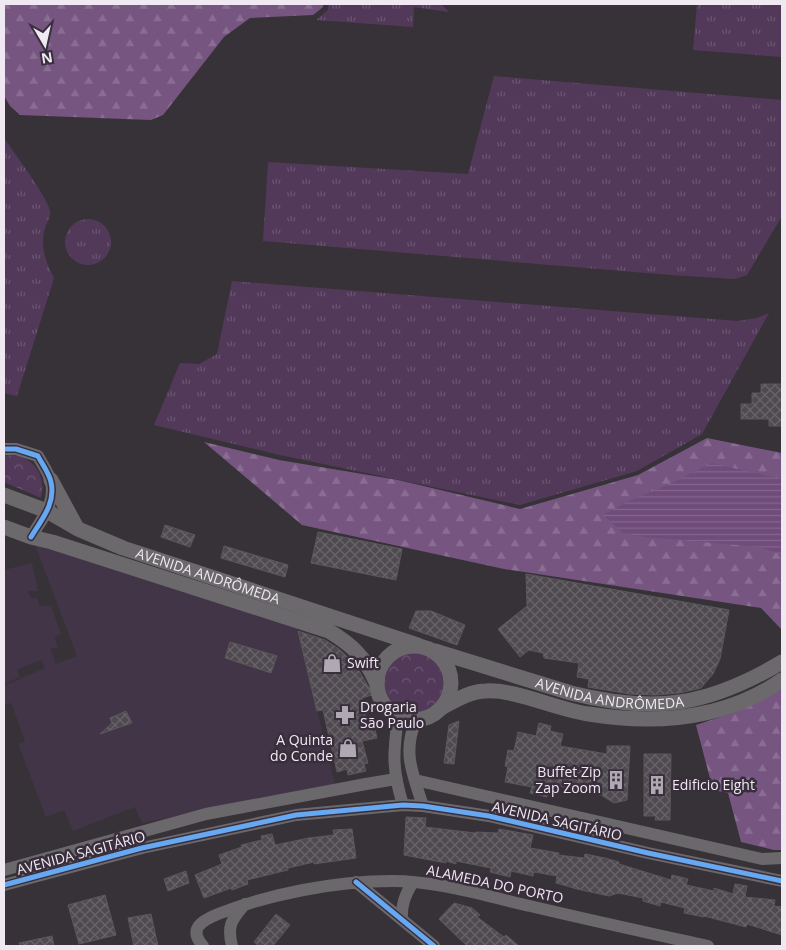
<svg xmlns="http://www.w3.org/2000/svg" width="786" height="950" viewBox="0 0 786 950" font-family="'Open Sans',sans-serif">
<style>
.built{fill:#423547}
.grass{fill:url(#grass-tufts)}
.forest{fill:url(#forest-firs)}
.park{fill:url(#park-crowns)}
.water{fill:url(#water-rules)}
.building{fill:url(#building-cross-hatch);stroke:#5b575c}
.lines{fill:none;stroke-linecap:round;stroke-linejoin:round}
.minor{stroke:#6b686b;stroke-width:12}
.major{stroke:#6c696d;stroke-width:15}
.cycleway-casing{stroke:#382e3c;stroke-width:8}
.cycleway{stroke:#66a8f1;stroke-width:5}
.labels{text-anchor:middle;stroke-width:5;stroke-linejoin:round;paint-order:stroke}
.street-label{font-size:14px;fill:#f0e9f2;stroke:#382e3c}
.poi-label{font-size:14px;fill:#f0e9f2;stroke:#382e3c;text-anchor:start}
</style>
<defs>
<pattern id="grass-tufts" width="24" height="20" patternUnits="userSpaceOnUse" patternTransform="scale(1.25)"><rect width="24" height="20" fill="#52395a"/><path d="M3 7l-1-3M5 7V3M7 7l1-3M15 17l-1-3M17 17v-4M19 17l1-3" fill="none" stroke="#6b5672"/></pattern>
<pattern id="forest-firs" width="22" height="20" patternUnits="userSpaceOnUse" patternTransform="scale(1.25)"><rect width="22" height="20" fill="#765581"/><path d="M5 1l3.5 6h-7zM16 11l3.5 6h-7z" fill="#8a6d93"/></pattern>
<pattern id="park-crowns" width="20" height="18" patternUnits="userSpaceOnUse" patternTransform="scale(1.25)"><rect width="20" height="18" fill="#52395a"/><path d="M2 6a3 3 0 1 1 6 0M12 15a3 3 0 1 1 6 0" fill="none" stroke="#6b5672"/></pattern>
<pattern id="water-rules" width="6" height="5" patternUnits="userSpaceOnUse" patternTransform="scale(1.25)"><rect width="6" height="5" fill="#6f4c7a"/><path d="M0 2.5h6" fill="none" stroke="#84668d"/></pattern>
<pattern id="building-cross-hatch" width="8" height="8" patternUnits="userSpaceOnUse" patternTransform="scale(1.25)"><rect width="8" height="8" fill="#4f4a50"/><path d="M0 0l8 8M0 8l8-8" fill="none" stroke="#69646a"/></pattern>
</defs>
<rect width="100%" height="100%" fill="#373238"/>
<path class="built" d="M34,542L296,623L335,784L142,823L135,807L73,831L64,810L46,817L18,744L25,741L11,703L4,705V686L45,668L41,660L17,670L20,677L4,684V570L32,563L38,591H28L31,598H37L40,606H51L61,634L54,637L58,647L50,649L56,664L77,656Z"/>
<path class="grass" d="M328,4H441L449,12L414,7L413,27L316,20L328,10Z
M697,4H782V57L693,50Z
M494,76L782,100V216L747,275L735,279L671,275L263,241L268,162L468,174Z
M4,138C14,153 47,196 50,211C51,217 48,220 46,225C39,244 45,261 54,278L17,396L4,393Z
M65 242a23 23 0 1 1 46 0a23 23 0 1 1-46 0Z
M232,281L738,321L757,318L769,313L702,434L637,471L520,505L280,455L154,425L180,363L199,364L217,354Z"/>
<path class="forest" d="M4,4H323V7L313,15L250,18L224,37L163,115L151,120L20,115L10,106L4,96Z
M707,438L782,453V630L761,608L504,569L302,525L204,442L279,460L398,480L520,509L638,475Z
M782,686V850H774L741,842L728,793L713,790L696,725L732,713Z"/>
<path class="park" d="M4,456C29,451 48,474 41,498L4,482Z
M381 684a33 33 0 1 1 66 0a33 33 0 1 1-66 0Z"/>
<path class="water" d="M711,463L782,479V555L760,547L645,537L623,533L603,515L633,499L670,484Z"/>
<path class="building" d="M761,384H782V426H769V419H741V404H752V393H761Z
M165,525L195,535L190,547L161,537Z
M318,532L402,549L396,580L311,563Z
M224,546L288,565L285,577L221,558Z
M526,574L729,610L720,659L713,674L701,688L697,689L679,693L655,695L630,694L588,687L589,679L577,677L579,663L544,658L543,653L529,650L520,657L498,629L527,606Z
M416,611H431L465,625L457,645L409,628Z
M298,631L325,640L339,649L355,664L368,686L372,690V695L362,698L368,726L374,725L377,738L362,741L368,763L364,764L366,771L348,775L347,769L337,772L323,710L317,711Z
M230,642L277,656L271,673L225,658Z
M126,711L132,723L100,734L112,723L110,718Z
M459,721L454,764L444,763L449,725Z
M539,723L551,726L550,731L563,734L560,746L607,754V746H630L627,800L614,803L601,795L550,784L547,797L530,793L532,787L505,782L508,767L505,766L508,750L514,751L518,732L536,736Z
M644,754H671L670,820H655L656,816H644Z
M406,817L426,818L425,827L475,833L476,832L498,833L499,829L533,835L530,848L559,853L558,855L584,858L585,854L605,858L619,862V864L671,880L672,875L688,879L686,885L714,891V888L733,894L735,884L747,886L745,897L775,900L774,906L782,907V935L747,924L746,927L704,916V917L684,913L685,908L661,902L660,906L643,901V898L618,893L609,896L577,889L556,883L557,876L534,872L533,876L511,871L510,877L490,872L491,868L456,861V864L446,861V863L404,855Z
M352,829L356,858L314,864V862L288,868V870L247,880L248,884L232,890L231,888L204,898L195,875L222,864L219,855L242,847L241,845L262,840L261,836L272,834L275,845L309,838L334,835L333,830Z
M186,871L189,883L168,891L164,879Z
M105,895L116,935L79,944L68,905Z
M454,903L472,908L480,915L477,917L504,937L506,935L519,946H467L439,919Z
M151,914L158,946H134L128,918Z
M276,914L290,925L273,946H259L254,942Z
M52,936L54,946H20L19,943Z"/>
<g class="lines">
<path class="minor" d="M4,449H16L38,456C42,464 49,473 51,482C56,504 41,520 31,537
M398,717C393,754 392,769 403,805
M416,720C402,753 413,774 423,806
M415,780L762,859L782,858
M4,870L206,814L366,784L396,779
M356,882L434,946
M4,885L142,848L296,815L403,805L423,806L489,816L648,853L782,881
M402,920C401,905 405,895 413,882
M203,946C188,929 201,921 218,914C270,894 335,881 392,881C439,881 485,896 530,906C589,920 649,933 708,946
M232,946C227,926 231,920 245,904"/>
<g class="major">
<path d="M51,480L77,528"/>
<path id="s1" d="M4,495L47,511L78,529L123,548L418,645"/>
<path d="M4,527L31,537L52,542L329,631C352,645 365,657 376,682"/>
<circle cx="414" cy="683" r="37"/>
<path id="s2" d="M435,651L571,693C655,714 708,706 782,662"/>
<path d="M443,707C456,700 471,691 486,691C515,689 558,710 589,714C657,725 724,720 782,680"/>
</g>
<g class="cycleway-casing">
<path id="cycleway" d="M4,449H16L38,456C42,464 49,473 51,482C56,504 41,520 31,537
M356,882L434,946
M4,885L142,848L296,815L403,805L423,806L489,816L648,853L782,881"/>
</g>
<use href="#cycleway" class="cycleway"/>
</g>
<defs>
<g id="shop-bare" transform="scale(1.5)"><path d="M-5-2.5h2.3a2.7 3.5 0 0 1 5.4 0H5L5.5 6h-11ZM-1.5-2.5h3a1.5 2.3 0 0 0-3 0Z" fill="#afa9b1" stroke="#382e3c" stroke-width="2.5" paint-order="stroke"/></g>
<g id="pharmacy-bare" transform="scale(1.5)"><path d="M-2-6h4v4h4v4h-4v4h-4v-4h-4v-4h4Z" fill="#afa9b1" stroke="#382e3c" stroke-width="2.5" paint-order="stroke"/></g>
<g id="building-bare" transform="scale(1.5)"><path d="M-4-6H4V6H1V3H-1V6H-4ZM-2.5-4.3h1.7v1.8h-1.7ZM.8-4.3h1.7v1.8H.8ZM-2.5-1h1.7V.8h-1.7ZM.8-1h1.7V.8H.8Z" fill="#afa9b1" stroke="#382e3c" stroke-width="2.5" paint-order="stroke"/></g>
</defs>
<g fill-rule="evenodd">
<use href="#shop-bare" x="332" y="663"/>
<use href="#pharmacy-bare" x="345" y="715"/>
<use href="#shop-bare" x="348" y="748"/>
<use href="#building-bare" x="616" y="780"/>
<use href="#building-bare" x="657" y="785"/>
</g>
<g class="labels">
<g class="street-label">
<text dy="5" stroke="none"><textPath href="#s1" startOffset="220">AVENIDA ANDRÔMEDA</textPath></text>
<text dy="5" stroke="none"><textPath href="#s2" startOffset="181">AVENIDA ANDRÔMEDA</textPath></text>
<text transform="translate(557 821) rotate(13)" y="5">AVENIDA SAGITÁRIO</text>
<text transform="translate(81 853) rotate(-15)" y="5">AVENIDA SAGITÁRIO</text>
<text transform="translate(495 884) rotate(12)" y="5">ALAMEDA DO PORTO</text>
</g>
<g class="poi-label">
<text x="347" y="668">Swift</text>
<text x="360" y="712">Drogaria<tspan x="360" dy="16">São Paulo</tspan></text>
<text x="333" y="745" text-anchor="end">A Quinta<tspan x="333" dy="16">do Conde</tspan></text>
<text x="601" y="777" text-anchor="end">Buffet Zip<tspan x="601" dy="16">Zap Zoom</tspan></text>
<text x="672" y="790">Edificio Eight</text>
</g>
</g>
<rect width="786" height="950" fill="none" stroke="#f0e9f2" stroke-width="10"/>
<g transform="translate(45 45) rotate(171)" stroke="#382e3c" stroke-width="4" paint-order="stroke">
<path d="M0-4L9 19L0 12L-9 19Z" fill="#f0e9f2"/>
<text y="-8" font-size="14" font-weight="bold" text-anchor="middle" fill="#f0e9f2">N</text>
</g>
</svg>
